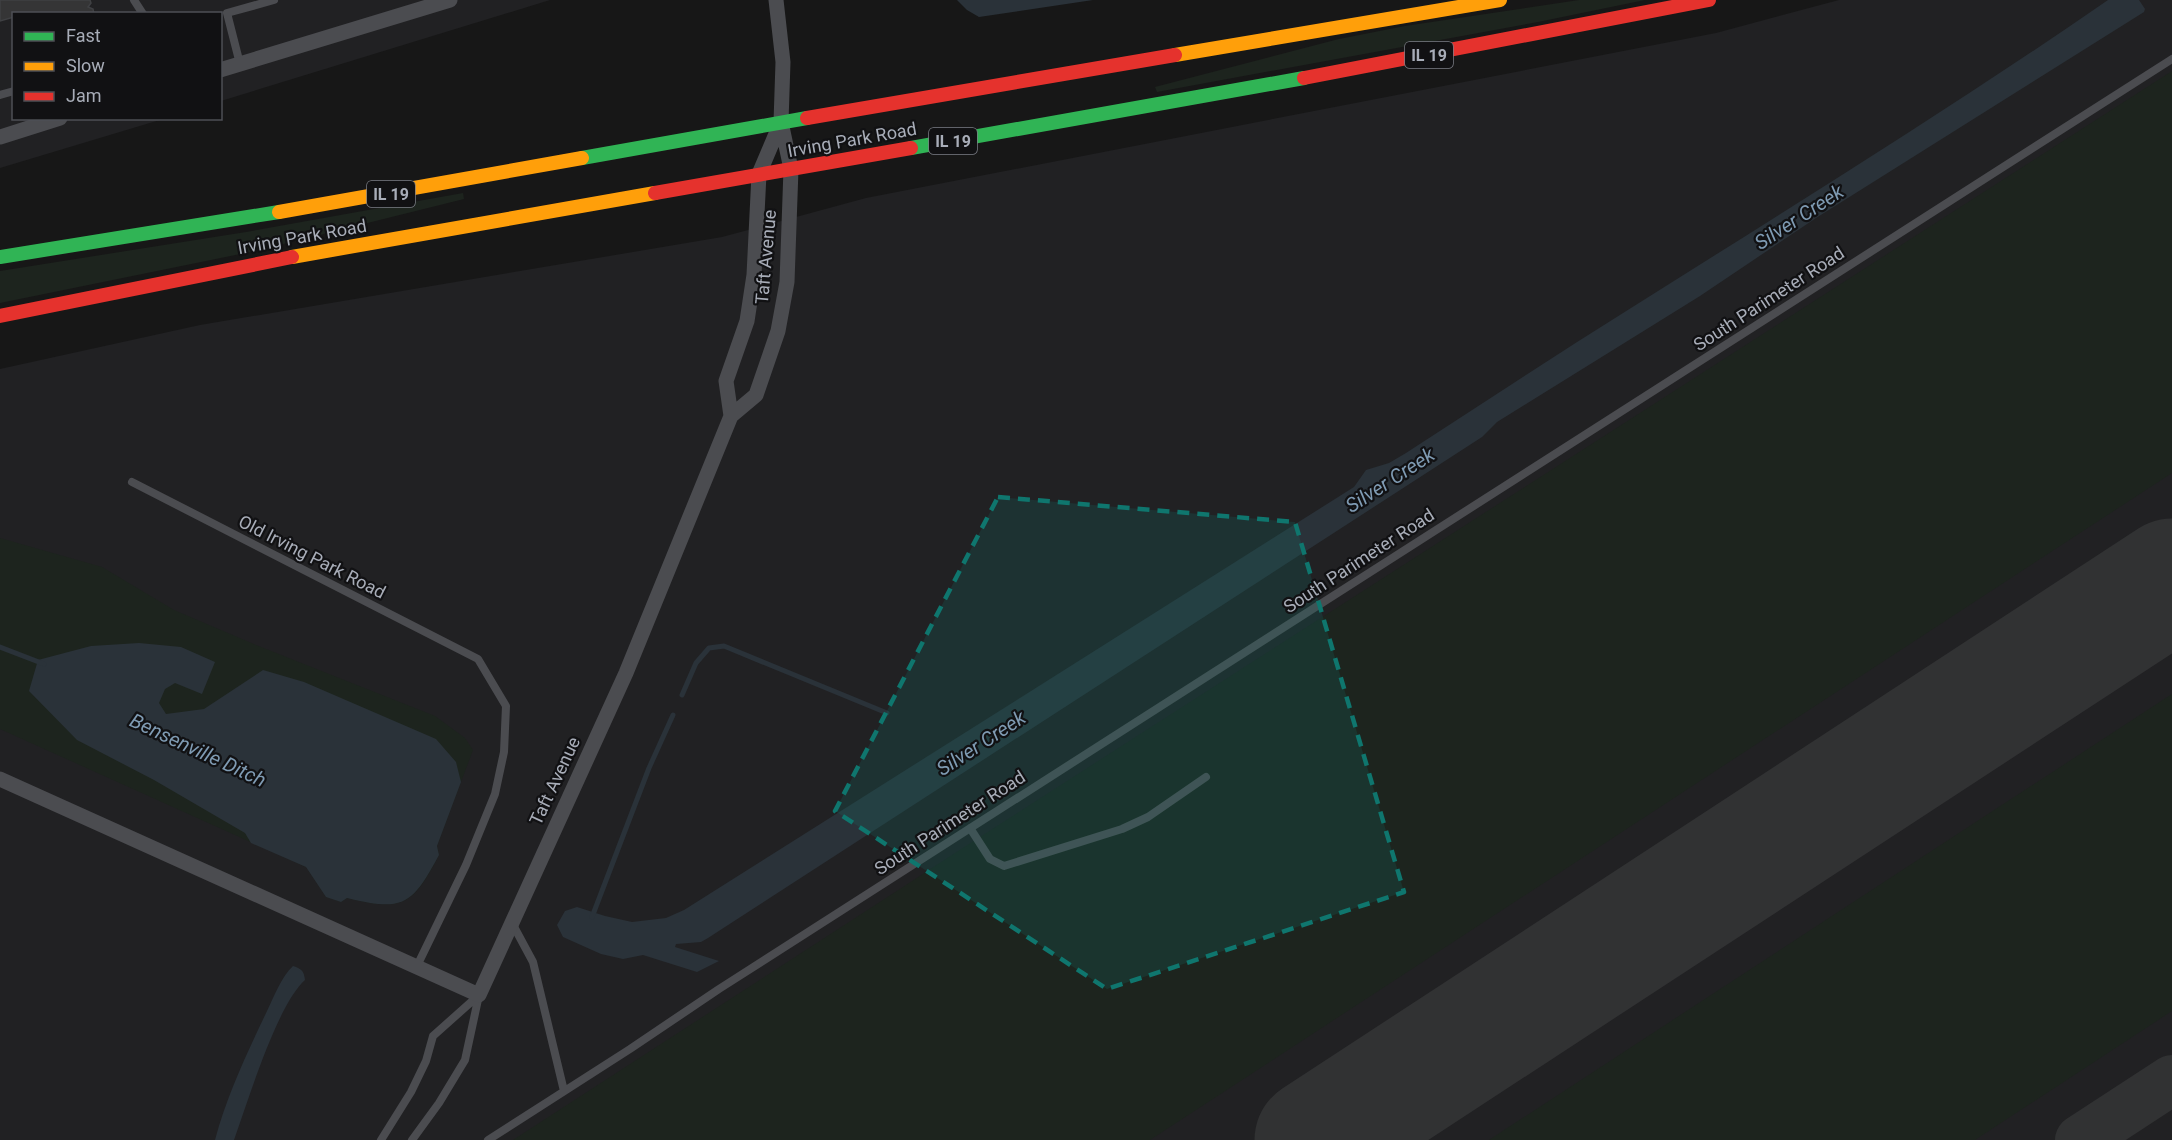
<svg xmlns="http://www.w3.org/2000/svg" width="2172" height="1140" viewBox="0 0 2172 1140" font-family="Roboto,sans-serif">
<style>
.built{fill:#212123}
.green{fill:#1d241e}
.water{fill:#2a3239}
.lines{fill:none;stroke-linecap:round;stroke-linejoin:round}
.stream{stroke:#2a3239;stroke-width:5}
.taxiway{stroke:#313233;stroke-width:50}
.runway{stroke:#313233;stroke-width:123}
.building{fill:#353536;stroke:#3f4043;stroke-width:1.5}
.lane{stroke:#4b4c50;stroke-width:8}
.street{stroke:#4b4c50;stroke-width:15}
.fast{stroke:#30b455;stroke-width:14}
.slow{stroke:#ff9f0a;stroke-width:14}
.jam{stroke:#e5322d;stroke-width:14}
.marked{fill:#0f766e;fill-opacity:0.2;stroke:#0f766e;stroke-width:4.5;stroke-dasharray:12 8;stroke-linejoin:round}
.labels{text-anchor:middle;stroke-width:4.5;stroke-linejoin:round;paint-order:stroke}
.shield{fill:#111113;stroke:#7b7e86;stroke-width:1.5}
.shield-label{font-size:16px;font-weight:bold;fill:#a8adb8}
.street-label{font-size:18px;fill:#a8adb8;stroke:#111113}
.water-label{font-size:20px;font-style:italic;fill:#7f9bb3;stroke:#111113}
</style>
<rect width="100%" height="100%" fill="#171717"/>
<path class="built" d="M0,0H550L221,101L220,14H14V118L163,119L0,168Z
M1839,0H2172V1140H0V369L200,325L722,237L866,198L1716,33Z"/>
<path class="green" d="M1579,0H1645L1538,22L1157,92L1155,87L1339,39L1405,26Z
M2172,71V473L1150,1140H513L963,848Z
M463,193L464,199L255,251L0,303V271L246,232Z
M0,538L102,567L174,610L256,645L435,716L465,738L473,750L437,846L439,855C413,905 404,912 347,898L341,902L326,897L306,867L0,729Z
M2172,694V1011L1975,1140H1489Z"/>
<path class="water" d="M957,0H1093L979,17L967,10Z
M2108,0H2139L2145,9L2144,12L1816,218L1700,296L1497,422L1482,437L708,938L701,942L676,944L675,947L719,961L697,972L643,955L623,959L601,954L563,937L557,925L565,911L577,907L605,916L632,922L666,918L684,910L1354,487L1366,470L1389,463L1406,453C1481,404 1556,355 1631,308C1791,207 1952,108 2108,0Z
M139,643L181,647L215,662L202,694L175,683L165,689L159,703L166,714L204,709L263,670L304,682L436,739L456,762L461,782L437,846L439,855C412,905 404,912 347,898L341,902L326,897L306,867L251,843L245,833L154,780L77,740L29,691L38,660L91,646Z
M293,966C302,969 304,971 305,980C277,1005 248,1101 234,1140H215C227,1095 247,1053 267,1011C274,997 281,977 293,966Z"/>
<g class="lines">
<path class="stream" d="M0,647L44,664
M682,695L696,663L709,648L724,646L887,713
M592,917L649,768L673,715"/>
<path class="taxiway" d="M2138,602L2172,583
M2080,1140L2172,1080"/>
<path class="runway" d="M1316,1140L2172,580"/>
</g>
<path class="building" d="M0,0H90L91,3L88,7L93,9L94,14H14V17L0,21Z"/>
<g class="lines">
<path class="lane" d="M134,0L143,14
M240,64L227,13L274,0
M0,95L14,91
M132,482L478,659L506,706L504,752L495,794L466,865L417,966
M970,828L990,859L1004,866L1122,829L1148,817L1206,777
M512,923L533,962L564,1091
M381,1140L411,1092L426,1061L433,1036L479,995
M412,1140L439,1103L465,1060L479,995
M488,1140L630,1049L719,989L2172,59"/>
<path class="street" d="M220,70L450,0
M0,137L60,118
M731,416L726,381L747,321L754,275L759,174L781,122
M0,779L479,995L626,673L731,416L756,395L778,331L787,282L791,169L781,122L783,62L776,0"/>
<path class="fast" d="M911,148L1304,78
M582,158L807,118
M0,257L279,212"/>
<path class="slow" d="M1175,55L1500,0
M279,212L582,158
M292,257L655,193"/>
<path class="jam" d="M1304,78L1709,0
M807,118L1175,55
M655,193L911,148
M0,316L292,257"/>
</g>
<path class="marked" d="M998,497L1295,522L1404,892L1107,989L835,811Z"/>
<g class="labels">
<g class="shield">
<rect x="1405" y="42" width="48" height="26" rx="4.5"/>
<rect x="929" y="128" width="48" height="26" rx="4.5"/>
<rect x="367" y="181" width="48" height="26" rx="4.5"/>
</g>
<g class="shield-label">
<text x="1429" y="61">IL 19</text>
<text x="953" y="147">IL 19</text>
<text x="391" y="200">IL 19</text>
</g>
<g class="street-label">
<text transform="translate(852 140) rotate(-10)" y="6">Irving Park Road</text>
<text transform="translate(302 237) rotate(-10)" y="6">Irving Park Road</text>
<text transform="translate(766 257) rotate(-85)" y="6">Taft Avenue</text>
<text transform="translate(1769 299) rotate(-33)" y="6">South Parimeter Road</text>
<text transform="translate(312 557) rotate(27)" y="6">Old Irving Park Road</text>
<text transform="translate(1359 561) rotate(-33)" y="6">South Parimeter Road</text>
<text transform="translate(555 781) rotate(-65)" y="6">Taft Avenue</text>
<text transform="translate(950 823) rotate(-33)" y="6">South Parimeter Road</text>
</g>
<g class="water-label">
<text transform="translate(1799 217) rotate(-33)" y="7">Silver Creek</text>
<text transform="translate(1390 480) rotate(-33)" y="7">Silver Creek</text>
<text transform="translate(981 743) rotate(-33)" y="7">Silver Creek</text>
<text transform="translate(198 750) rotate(25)" y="7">Bensenville Ditch</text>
</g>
</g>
<rect x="12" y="12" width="210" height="108" fill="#111113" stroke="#4d4f55" stroke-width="1.5"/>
<rect x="24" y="32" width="30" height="9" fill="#30b455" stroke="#4d4f55" stroke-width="1.5"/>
<text x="66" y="42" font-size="18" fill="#a8adb8">Fast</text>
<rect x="24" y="62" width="30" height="9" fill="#ff9f0a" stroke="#4d4f55" stroke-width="1.5"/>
<text x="66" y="72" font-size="18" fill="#a8adb8">Slow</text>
<rect x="24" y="92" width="30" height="9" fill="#e5322d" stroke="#4d4f55" stroke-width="1.5"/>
<text x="66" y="102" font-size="18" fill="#a8adb8">Jam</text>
</svg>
